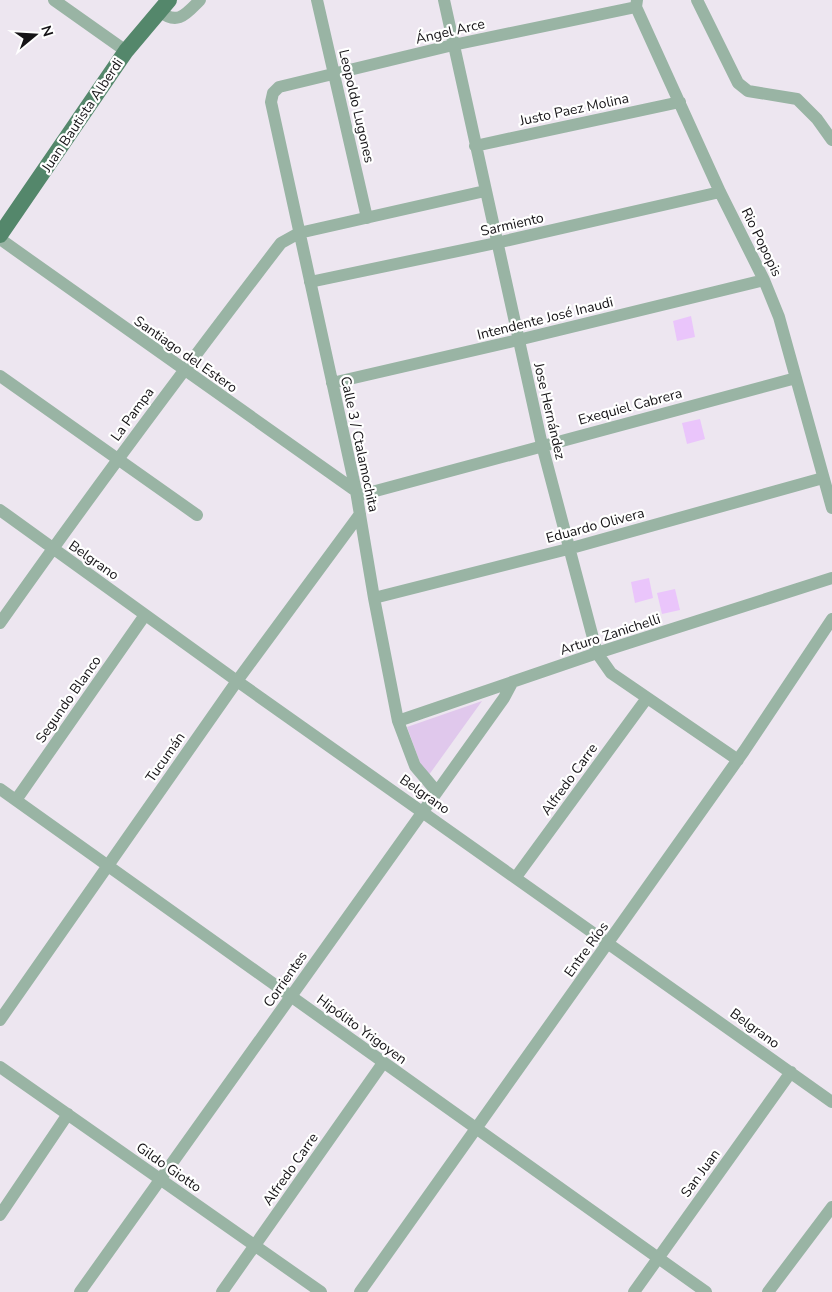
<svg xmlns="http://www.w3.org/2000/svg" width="832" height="1292" viewBox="0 0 832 1292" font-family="'Nunito Sans',sans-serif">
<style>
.green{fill:#e0c8ec}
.building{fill:#eac5fb}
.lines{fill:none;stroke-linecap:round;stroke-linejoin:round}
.minor{stroke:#99b4a4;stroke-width:12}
.major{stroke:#54876b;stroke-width:16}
.labels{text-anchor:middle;stroke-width:4.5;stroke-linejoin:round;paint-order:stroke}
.street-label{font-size:14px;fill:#161417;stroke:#fff}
</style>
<rect width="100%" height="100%" fill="#ede6f0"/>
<path class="green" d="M482,701L426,779L407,727Z"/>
<path class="building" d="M691,316L695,337L677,341L673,321Z
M700,419L705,439L687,444L682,423Z
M649,578L653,598L635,603L631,582Z
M675,589L680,610L662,614L657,593Z"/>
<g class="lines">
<path class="minor" d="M54,0L126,51
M317,0L367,218
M444,0L542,445L597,653L611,673L738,760
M637,0L636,7L720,192L764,280L779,317L832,508
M697,0L738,83L748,91L797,99L817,119L832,140
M159,11C178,26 186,14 200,0
M475,146L680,102
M0,239L356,491
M310,282L496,243L720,192
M0,376L197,515
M332,383L518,340L764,280
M357,496L796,378
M0,510L237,681L832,1102
M374,598L568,549L823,478
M0,623C91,494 185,368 281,243L299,233L485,191
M398,721L597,653L832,578
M0,789L706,1292
M437,792L415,766L398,721L374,598L356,491L271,102L273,93L279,87L453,45L636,7
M16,800L145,615
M516,877L647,698
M0,1020L237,681L360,514
M0,1067L321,1292
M0,1215L68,1114
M80,1292L504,698L512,683
M222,1292L383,1063
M360,1292L744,751L832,619
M634,1292L791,1072
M768,1292L832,1207"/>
<path class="major" d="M0,235L126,51L169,0"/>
</g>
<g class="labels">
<g class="street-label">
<text transform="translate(450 31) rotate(-13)" y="5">Ángel Arce</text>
<text transform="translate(357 106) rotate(77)" y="5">Leopoldo Lugones</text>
<text transform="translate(574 109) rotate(-12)" y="5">Justo Paez Molina</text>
<text transform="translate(82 115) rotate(-56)" y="5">Juan Bautista Alberdi</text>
<text transform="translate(512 224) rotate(-13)" y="5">Sarmiento</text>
<text transform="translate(762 242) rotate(64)" y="5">Rio Popopis</text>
<text transform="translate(545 318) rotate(-14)" y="5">Intendente José Inaudi</text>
<text transform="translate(186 354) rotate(35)" y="5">Santiago del Estero</text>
<text transform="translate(630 406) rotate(-15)" y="5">Exequiel Cabrera</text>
<text transform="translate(550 411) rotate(77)" y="5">Jose Hernández</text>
<text transform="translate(132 414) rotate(-54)" y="5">La Pampa</text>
<text transform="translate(360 444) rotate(78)" y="5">Calle 3 / Ctalamochita</text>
<text transform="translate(595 525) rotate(-15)" y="5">Eduardo Olivera</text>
<text transform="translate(94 560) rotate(35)" y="5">Belgrano</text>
<text transform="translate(610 634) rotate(-18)" y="5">Arturo Zanichelli</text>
<text transform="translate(68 699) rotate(-55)" y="5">Segundo Blanco</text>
<text transform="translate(165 757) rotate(-55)" y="5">Tucumán</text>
<text transform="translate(569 779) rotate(-54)" y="5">Alfredo Carre</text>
<text transform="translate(425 794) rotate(35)" y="5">Belgrano</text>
<text transform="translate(586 949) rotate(-54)" y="5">Entre Ríos</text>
<text transform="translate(285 979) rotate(-55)" y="5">Corrientes</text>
<text transform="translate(755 1028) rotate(36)" y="5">Belgrano</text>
<text transform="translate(362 1029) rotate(36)" y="5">Hipólito Yrigoyen</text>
<text transform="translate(169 1167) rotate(35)" y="5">Gildo Giotto</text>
<text transform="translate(290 1169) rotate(-55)" y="5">Alfredo Carre</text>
<text transform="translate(700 1173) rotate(-54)" y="5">San Juan</text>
</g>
</g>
<g transform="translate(35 35) rotate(72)" stroke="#ffffff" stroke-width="4" paint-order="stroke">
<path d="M0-4L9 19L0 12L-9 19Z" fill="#161417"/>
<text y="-8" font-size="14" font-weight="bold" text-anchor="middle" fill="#161417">N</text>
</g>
</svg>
